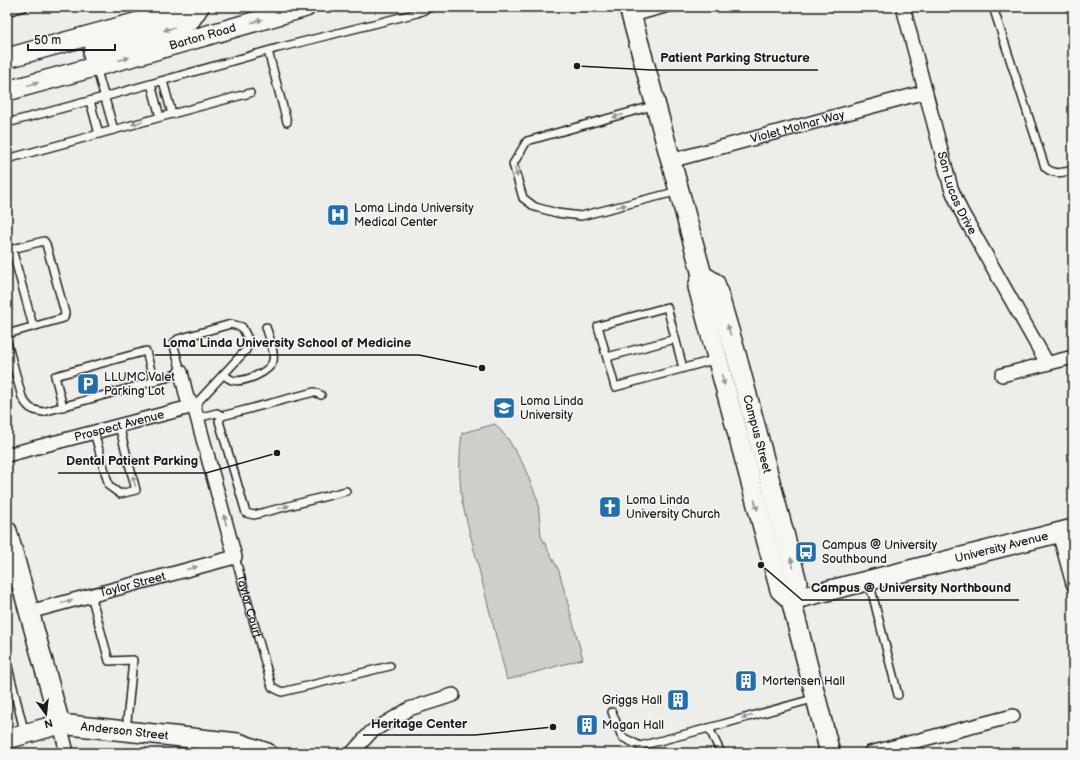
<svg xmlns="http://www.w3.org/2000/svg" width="1080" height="760" viewBox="0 0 1080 760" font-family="'Balsamiq Sans',sans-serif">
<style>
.green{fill:#cececb;stroke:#757574}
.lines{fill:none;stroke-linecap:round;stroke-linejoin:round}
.lane-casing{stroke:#1c1c1c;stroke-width:10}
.street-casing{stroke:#1c1c1c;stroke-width:16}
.secondary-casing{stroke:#1c1c1c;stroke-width:22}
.lane{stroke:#f6f6f2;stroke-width:7}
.street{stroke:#f6f6f2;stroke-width:13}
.secondary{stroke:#f6f6f2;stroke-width:19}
.oneway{fill:#949492}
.labels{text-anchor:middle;stroke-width:3;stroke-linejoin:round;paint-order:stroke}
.street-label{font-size:12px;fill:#1c1c1c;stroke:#f6f6f2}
.poi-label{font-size:12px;fill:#1c1c1c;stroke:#f6f6f2;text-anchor:start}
.leader{fill:none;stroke:#1c1c1c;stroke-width:1.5}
.callout-dot{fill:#1c1c1c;stroke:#f6f6f2;stroke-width:1.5}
.callout-label{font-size:13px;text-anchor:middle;font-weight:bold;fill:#1c1c1c;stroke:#f6f6f2;stroke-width:3;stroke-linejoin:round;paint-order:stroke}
</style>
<rect width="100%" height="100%" fill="#edede9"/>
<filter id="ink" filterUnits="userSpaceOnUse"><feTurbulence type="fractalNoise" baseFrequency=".025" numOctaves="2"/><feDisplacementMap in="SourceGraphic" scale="8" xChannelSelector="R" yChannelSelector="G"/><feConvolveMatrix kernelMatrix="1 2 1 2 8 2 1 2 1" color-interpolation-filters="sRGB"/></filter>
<g filter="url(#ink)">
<path class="green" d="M495,424L508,439L523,464L538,501L541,536L559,571L583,659L507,680L462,502C459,478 459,456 462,433Z"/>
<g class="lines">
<g class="lane-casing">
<g id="lane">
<path d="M993,7L1045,167C1053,175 1062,173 1073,170"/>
<path d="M7,12L24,7"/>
<path d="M633,18L673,7"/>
<path d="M268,51L287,122"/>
<path d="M96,67L114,130"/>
<path d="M163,81L172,114L250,93"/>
<path d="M151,84L160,117"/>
<path d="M90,101L99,134"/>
<path d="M656,105L527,141L513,164L523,198L535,207L557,213L581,216L679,191"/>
<path d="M7,123L104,97L278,48L417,13L432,7"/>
<path d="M7,159L172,114"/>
<path d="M7,334L64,318L65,313L46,244L44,241L12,249L33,326"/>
<path d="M7,342L22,397C28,408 31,410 43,412L166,378L181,372L175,350L174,343L178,339L231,324L242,327L248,339L246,350L194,406"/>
<path d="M607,357L675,339"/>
<path d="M683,368L667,307L598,326L615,387L717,359"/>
<path d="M223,375C226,376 229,379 232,380C243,383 269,373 273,361C275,351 269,336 266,327"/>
<path d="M321,395L314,392L222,416L219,421L246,513L254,515L346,491"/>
<path d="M63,407L55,376L146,351L154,382"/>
<path d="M197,418L217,413L222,416"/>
<path d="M94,432L109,486L120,494L136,490L119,426"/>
<path id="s1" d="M235,557L272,687L282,692L390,666"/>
<path d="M869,581L898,695"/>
<path d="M91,595L109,661L133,660L126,731"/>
<path d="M7,663L25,734"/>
<path d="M612,712L622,737L640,746L709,728L816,698"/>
<path d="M709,728L721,753"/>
</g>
</g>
<g class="street-casing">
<g id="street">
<path id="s2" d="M903,7L951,188L961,211L1047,363"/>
<path id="s3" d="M670,161L925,92"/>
<path d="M1002,375L1073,357"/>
<path id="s4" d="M7,455L194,406L187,398L181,372"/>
<path d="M1059,533L1073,584"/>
<path id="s5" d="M29,612L235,557L194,406"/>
<path d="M60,724L67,753"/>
<path d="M352,753L371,732L409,709L453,695"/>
<path d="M870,753L1013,716"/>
</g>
</g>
<g class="secondary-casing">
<g id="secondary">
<path d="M629,7L702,275L698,287L780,590L791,600L830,753"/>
<path d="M7,58L193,7"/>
<path d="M96,67L93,54L94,50L183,24L191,19L199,7"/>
<path id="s6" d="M7,91L152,51L306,7"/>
<path id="s7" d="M702,275L715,283L736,354L797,582L791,600"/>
<path d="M7,531L60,724"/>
<path id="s8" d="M791,600L1073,529"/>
<path id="s9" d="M7,739L60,724L238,743L267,753"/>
</g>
</g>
<use href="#lane" class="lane"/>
<use href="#street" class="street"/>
<use href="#secondary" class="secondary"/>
</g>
<defs><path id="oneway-solid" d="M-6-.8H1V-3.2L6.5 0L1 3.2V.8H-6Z"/></defs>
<g class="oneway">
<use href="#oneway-solid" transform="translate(257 21) rotate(-16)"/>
<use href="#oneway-solid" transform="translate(169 29) rotate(164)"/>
<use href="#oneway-solid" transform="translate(124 59) rotate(-15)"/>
<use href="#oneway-solid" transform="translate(33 84) rotate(-15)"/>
<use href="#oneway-solid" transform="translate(618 116) rotate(165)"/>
<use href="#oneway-solid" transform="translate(137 123) rotate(165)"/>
<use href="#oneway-solid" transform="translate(516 172) rotate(74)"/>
<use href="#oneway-solid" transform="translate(621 206) rotate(-15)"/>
<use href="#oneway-solid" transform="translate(729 330) rotate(-106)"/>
<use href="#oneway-solid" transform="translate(723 380) rotate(75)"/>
<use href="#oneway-solid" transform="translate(134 481) rotate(-105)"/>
<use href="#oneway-solid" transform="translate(756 505) rotate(74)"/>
<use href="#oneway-solid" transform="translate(284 507) rotate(-15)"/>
<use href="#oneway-solid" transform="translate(225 520) rotate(-105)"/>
<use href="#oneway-solid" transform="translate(792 563) rotate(-105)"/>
<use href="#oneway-solid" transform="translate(192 568) rotate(-15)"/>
<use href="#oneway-solid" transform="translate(67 602) rotate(-15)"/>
<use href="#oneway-solid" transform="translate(747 717) rotate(164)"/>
</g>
</g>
<defs>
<g id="hospital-square" transform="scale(1.15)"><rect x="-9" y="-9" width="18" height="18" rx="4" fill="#1f6fb2" stroke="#f6f6f2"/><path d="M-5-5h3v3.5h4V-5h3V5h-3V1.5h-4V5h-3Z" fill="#fff"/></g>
<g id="parking-square" transform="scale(1.15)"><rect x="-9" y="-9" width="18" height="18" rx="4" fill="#1f6fb2" stroke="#f6f6f2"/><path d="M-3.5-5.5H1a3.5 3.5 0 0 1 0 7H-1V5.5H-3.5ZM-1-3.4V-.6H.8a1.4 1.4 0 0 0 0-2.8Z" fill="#fff"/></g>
<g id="university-square" transform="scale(1.15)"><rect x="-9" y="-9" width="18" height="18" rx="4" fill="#1f6fb2" stroke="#f6f6f2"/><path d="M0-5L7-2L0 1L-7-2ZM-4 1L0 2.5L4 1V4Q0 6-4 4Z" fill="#fff"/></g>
<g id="church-square" transform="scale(1.15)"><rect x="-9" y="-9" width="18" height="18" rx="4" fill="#1f6fb2" stroke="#f6f6f2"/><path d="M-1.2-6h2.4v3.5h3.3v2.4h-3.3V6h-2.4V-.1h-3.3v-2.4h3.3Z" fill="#fff"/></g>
<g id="bus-square" transform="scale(1.15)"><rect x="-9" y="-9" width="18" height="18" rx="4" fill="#1f6fb2" stroke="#f6f6f2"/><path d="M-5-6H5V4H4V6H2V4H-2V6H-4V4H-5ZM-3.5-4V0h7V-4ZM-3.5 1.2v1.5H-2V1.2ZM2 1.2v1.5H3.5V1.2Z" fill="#fff"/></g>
<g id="building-square" transform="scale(1.15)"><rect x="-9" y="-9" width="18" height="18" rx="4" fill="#1f6fb2" stroke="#f6f6f2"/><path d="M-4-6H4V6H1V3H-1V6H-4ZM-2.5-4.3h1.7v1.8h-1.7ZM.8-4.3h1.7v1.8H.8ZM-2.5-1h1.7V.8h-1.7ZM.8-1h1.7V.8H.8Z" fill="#fff"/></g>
</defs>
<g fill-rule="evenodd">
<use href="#hospital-square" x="338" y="215"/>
<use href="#parking-square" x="88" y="384"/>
<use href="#university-square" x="504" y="408"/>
<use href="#church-square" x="610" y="507"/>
<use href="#bus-square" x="806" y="552"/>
<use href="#building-square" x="746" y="681"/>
<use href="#building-square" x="678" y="700"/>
<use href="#building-square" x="587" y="725"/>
</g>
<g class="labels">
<g class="street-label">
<text dy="4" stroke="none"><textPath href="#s6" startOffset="203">Barton Road</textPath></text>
<text dy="4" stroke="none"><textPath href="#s3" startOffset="132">Violet Molnar Way</textPath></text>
<text dy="4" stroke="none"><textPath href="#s2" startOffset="194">San Lucas Drive</textPath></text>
<text dy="4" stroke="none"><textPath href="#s4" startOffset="116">Prospect Avenue</textPath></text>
<text dy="4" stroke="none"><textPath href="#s7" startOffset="172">Campus Street</textPath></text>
<text dy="4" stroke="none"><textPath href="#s8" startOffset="217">University Avenue</textPath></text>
<text dy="4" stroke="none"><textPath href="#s5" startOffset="107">Taylor Street</textPath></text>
<text dy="4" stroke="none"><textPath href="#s1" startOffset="51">Taylor Court</textPath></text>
<text dy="4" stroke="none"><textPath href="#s9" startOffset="120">Anderson Street</textPath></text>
</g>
<g class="poi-label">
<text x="354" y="212">Loma Linda University<tspan x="354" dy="14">Medical Center</tspan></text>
<text x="104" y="381">LLUMC Valet<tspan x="104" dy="14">Parking Lot</tspan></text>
<text x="520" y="405">Loma Linda<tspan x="520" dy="14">University</tspan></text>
<text x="626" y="504">Loma Linda<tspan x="626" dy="14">University Church</tspan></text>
<text x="822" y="549">Campus @ University<tspan x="822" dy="14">Southbound</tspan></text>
<text x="762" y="685">Mortensen Hall</text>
<text x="662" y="704" text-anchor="end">Griggs Hall</text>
<text x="602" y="729">Magan Hall</text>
</g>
</g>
<path class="leader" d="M577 66L652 70H818M482 368L419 355H155M277 453L206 473H58M761 565L802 600H1019M553 727L475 735H363"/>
<g class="callout-dot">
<circle cx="577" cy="66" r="4"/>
<circle cx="482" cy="368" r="4"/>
<circle cx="277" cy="453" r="4"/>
<circle cx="761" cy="565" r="4"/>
<circle cx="553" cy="727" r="4"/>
</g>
<g class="callout-label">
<text x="735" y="62">Patient Parking Structure</text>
<text x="287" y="347">Loma Linda University School of Medicine</text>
<text x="132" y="465">Dental Patient Parking</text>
<text x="911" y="592">Campus @ University Northbound</text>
<text x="419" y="728">Heritage Center</text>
</g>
<rect width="1080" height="760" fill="none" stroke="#f6f6f2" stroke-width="24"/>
<rect x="12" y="12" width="1056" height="736" fill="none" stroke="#1c1c1c" stroke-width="1.5" filter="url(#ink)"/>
<g transform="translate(46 714) rotate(165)" stroke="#f6f6f2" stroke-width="3" paint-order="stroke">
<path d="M0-3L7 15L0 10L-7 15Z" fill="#1c1c1c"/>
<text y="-6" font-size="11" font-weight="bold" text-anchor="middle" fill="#1c1c1c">N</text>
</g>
<path d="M28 44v6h87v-6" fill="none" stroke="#1c1c1c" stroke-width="2"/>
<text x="34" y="44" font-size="12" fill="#1c1c1c" stroke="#f6f6f2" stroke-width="3" paint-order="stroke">50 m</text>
</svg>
